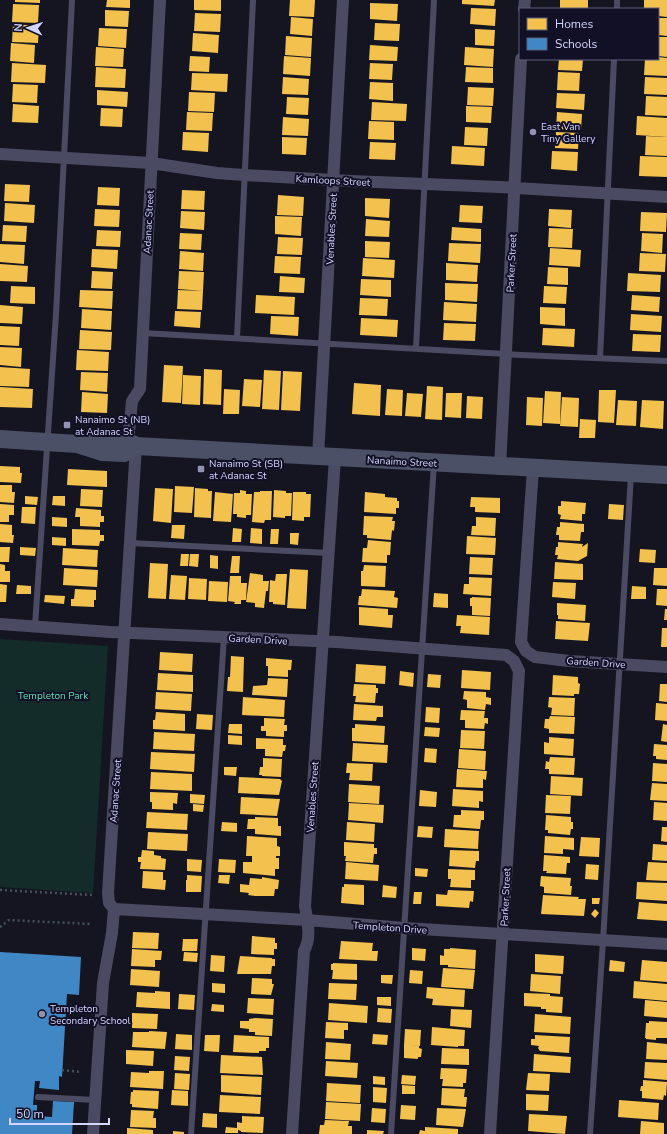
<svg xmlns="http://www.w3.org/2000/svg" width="667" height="1134" viewBox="0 0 667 1134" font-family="'Nunito Sans',sans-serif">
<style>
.green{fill:#132c2a}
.homes{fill:#f2c14e}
.schools{fill:#3f88c5}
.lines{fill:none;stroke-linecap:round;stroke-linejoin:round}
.path{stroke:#43515c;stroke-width:2.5;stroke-dasharray:2 3;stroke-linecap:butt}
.service{stroke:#4a4b62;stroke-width:6}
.minor{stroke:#4a4b62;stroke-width:12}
.secondary{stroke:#4c5067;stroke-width:18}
.poi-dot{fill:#9292b1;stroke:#111026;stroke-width:1.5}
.labels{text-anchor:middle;stroke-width:4;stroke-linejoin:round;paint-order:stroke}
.poi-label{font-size:10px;fill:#d5d6fe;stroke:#111026;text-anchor:start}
.street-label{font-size:10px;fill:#d5d6fe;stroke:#111026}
.park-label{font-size:10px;fill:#62deaf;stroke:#111026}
</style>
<rect width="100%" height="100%" fill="#151521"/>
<path class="green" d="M0,639L108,646L93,893L0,887Z"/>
<path class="homes" d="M15,0H40V3L15,2Z
M107,0H130V8L106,7Z
M194,0H221V11L194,10Z
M290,0H315L314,17L289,16Z
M462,0H495L494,6L462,4Z
M560,0H588V9H560Z
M644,0H667V17L658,16V9H644Z
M370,3L398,4L397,21L370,19Z
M13,4L39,5L38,23L12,22Z
M471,8L496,9L495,26L470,24Z
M105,10L129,11L128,27L105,26Z
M195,13L221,14L220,32L194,31Z
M291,17L313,19L312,36L290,34Z
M658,18H667V36L658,35Z
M375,23L400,24L399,41L374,40Z
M13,24L39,26L38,43L12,42Z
M99,28L127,29L126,48L98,46Z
M475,29L495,30L494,46L475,45Z
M193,33L219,35L218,53L192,51Z
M286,36L312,38L311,57L285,55Z
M658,37H667V57L658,56Z
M11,43L35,45L34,63L10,61Z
M370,45L398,47L397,61L369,60Z
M96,47L124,49L123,67L95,66Z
M465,47L494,49L493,67L464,65Z
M190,56L210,57L209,72L189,71Z
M284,56L311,58L310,76L283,74Z
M658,57L667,58V76L644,75L645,59H658Z
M559,59H583L582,71L558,70Z
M12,63L46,65L45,83L11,82Z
M370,63L393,64L392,80L369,79Z
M96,67L126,69L125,88L95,87Z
M466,67L493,68V83L465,82Z
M558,72L580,73L579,91L557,90Z
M192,73L228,74L227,92L191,90Z
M283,77L309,79L308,95L282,94Z
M645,77L667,78V95L644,94Z
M370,82L393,83V101L369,99Z
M13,84L38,85L37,103L12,102Z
M468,87L494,88L493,106L467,105Z
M97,90L128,92L127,107L97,105Z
M189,92L215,93L214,112L188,111Z
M557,93L585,94L584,110L556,108Z
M646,96L667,97V116L645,115Z
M287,97L309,98L308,115L286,114Z
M372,102L407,104L406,121L371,120Z
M13,104L39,106L38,123L12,122Z
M466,106L492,107L491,123L466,122Z
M101,108L123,109L122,127L100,126Z
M187,112L213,113L212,131L186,130Z
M557,112L582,114L581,130L556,129Z
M637,116L667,118V137L636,135Z
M283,117L309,119L308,136L282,135Z
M369,121L394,122V140L368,139Z
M465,127L488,128L487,146L464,145Z
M183,132L209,133L208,152L182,150Z
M556,132L579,133L578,149L555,148Z
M646,136L667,137V156L645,155Z
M282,137L307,138L306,155L282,154Z
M370,142L396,143L395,160L369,159Z
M452,146L485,148L484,166L451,164Z
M552,151L578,152L577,171L551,169Z
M640,156L667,157V177L639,176Z
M5,184L30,185L29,202L4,201Z
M98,187L120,188L119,206L97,205Z
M182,190L205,191L204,210L181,209Z
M278,195L304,197L303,216L277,215Z
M365,198L390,199L389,218L365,216Z
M5,203L35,205L34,223L4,221Z
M460,205L483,206L482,223L459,222Z
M95,209L120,210L119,227L94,226Z
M549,209L572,210L571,228L548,226Z
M181,211L205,212L204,230L180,228Z
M641,212L667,213L666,232L640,231Z
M275,216L302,217L301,236L275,234Z
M366,219L390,221L389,237L365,236Z
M3,225L27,226L26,242L2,241Z
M452,227L481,229V242L451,240Z
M549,228L573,229L572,248L548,247Z
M97,230L121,231L120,247L96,246Z
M180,233L202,234L201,250L179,249Z
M642,233L663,234L662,253L641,251Z
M278,237L303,238L302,255L277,254Z
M365,241L390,242L389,258L365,257Z
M449,243L481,244L480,263L448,261Z
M0,244L25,245L24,264L0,262Z
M550,248L581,250L580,267L549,265Z
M92,249L118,250L117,269L91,267Z
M180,251L204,253L203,271L179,269Z
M640,253L666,254L665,272L639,271Z
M275,256L301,257L300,274L274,273Z
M363,258L395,260L394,278L362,276Z
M446,263L478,265L477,282L446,280Z
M0,264L28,266L27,282L0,281Z
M548,267L568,268V285L547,284Z
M92,271L113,272L112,289L91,288Z
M179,271L204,272L203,291L178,289Z
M628,273L661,275L660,292L627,291Z
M280,276L305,278L304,293L279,292Z
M361,279L391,280V297L360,295Z
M445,283L478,284L477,302L445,300Z
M11,286L35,287V304L10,303Z
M544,286L567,287L566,304L543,303Z
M80,290L113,291L112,309L79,307Z
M178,290L203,291L202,310L177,309Z
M256,295L295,297L294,315L255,313Z
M632,295L660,297L659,312L631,310Z
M360,298L388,299L387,316L359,315Z
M444,302L477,304L476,322L443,320Z
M0,305L23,307L22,324L0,323Z
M540,307L565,308V326L540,324Z
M82,309L112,311L111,330L81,328Z
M175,311L201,312L200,328L174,326Z
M631,314L662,316L661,332L630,330Z
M271,316L299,317L298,336L270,334Z
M361,318L398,320L397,337L360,335Z
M444,323L476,324L475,341L443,340Z
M0,326L20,327L19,346L0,345Z
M543,328L575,329L574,347L542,345Z
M80,330L112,332L111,350L79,349Z
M633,334L661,335L660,352L632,351Z
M0,347L22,348L21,367L0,365Z
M77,350L109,352L108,371L76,370Z
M164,365L183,366L181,403L162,402Z
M0,367L30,369L29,387L0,386Z
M204,369L222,370L221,405L203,404Z
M264,370L281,371L279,410L262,409Z
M283,371L302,372L300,411L281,410Z
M81,372L108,373L107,392L80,390Z
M183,375L201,376L200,405L182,404Z
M244,379L262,380L260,407L242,406Z
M354,383L381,385L380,416L352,414Z
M427,386L443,387L442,420L425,419Z
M0,387L33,389L32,408L0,407Z
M224,389L240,390L239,414H223Z
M387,389L403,390L402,416L385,415Z
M599,390H616L614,423L598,422Z
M545,391L561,392L560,424L543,423Z
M82,392L108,394L107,413L81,412Z
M407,393L423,394L421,417L405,416Z
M446,393H462L461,418L445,417Z
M467,396L483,397L482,419L466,418Z
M527,397L543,398L542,426L526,425Z
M562,397L579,398L578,427L560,426Z
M618,400L637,401L636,426L616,425Z
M642,400L664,401L663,429L640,427Z
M580,419L596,420L595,438H579Z
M0,466L20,467V473H22L21,483L0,482Z
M68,469L107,471V487L67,485Z
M0,485H12V492H15L14,503L0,502Z
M175,486L194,487L192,513L174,512Z
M155,488L173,489L171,523L153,521Z
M195,488L208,489V491H212L211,518L194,517Z
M81,489L103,490L102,507L80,506Z
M240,490L246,491V494H252L251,515H246V518L237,517V514H233L234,493H240Z
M274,490L286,491V493H292L291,516H285V518L273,517Z
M260,491H272L271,520H265L264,523L252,522L254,492H260Z
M215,492L233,494L231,522L213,521Z
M293,492H306V494H311L310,517H304V521L292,520Z
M365,492L385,494V497L397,498V501H399V508H396V514L364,512Z
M25,496L38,497L37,505L25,504Z
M53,496H65V506L52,505Z
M471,497L500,498V513L475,512V507H470Z
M561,501L586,503L585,514H582V521L560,519L561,515L558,514V506H561Z
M0,504L14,505V515H9V522H0Z
M609,504L624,505L623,520L608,519Z
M22,507H36L35,524L21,523Z
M76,508L101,510V516H104V522H100V527L80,526V517H75Z
M364,516L393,517L392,521H395L394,531L392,530L391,540L367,538V535H363Z
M52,517L67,518V527L52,526Z
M476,517L496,518L495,536L471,535L472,526H476Z
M560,522L584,524V532H581L580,541L559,540V535H556L557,527H560Z
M0,524L12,525V535H14L13,543L0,542Z
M172,525H185L184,539L171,538Z
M233,528L242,529L241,542H232Z
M251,528L262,529V544L250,543Z
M72,529L100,530V535H104V541H100L99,546L72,545Z
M271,529H279L278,544H270Z
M290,533H299L298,545L290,544Z
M467,536L496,538L495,555L466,554Z
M52,537L66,538V546L52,545Z
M368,540L391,542L390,555H387V563L362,562L363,548H367Z
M558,542L583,544L582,547L588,543L587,556L578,561L557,559L558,555H555L556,547H558Z
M0,547H10L9,562H0Z
M20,547L36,548L35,556L20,555Z
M63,548L98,550L97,567L62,565Z
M640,549L656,550L655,563L639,562Z
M181,554H189L188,566H180Z
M190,554H199L198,567L189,566Z
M210,555L218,556V569L210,568Z
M232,556H240L239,573H230Z
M470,557L493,558L492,575L469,574Z
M555,562L583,564V580L554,579Z
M150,563L168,564L166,599L148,598Z
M0,564L5,565V571H10V582H0Z
M364,565L386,566L385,587L361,586V571H363Z
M64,568L98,570L97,587L63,585Z
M654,568H667V586L653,585Z
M290,569L308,570L306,609L287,608Z
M250,573L263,575V581H269L268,591H266L264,608L255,607V603L246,602Z
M276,574H287L285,605L273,604V602H269L270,580L275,581Z
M171,575L187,576L185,600L169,599Z
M230,576H241V583H247L246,600H241V604H234L235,602L228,601Z
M469,577L492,578L491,596L463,594L464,584H469Z
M189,578L207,579L206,600L188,599Z
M209,581L228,582L227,602L208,601Z
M553,582L576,583L575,599L552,597Z
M0,584L7,585L6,602H0Z
M17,585L31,586V594H16Z
M632,586L646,587V599H631Z
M75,589L96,590V600H94V607L71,606V599H74Z
M362,589L395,591L394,597L398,598L397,608L358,605L359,596H361Z
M657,589H667V606L656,605Z
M434,593L448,594V608L433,607Z
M45,595L65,596L64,604L44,602Z
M472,597L491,598L490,616L472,615V606H470V598H472Z
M557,603L586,605L585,621L558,619V615H557Z
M359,607L388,609V615H393L392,628L359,625Z
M665,609H667V620H664Z
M457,615L490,617L489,635L460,633L461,626H456Z
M556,621L590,623L588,641L555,639Z
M662,628H667V647H661Z
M160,652L193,654L192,672L159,670Z
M231,656L244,657L243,692L227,691L228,677H230Z
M266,658L292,660L291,670H288V677L268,676V666H266Z
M356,664L386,666L385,684L355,682Z
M462,670L491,672L490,690L461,688Z
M400,671L414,673L413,687L399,685Z
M158,673L193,675V692L157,690Z
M428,674L441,675L440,688L427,687Z
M553,675L578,677V683L580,684L579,694H574V696L552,695Z
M268,678L288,679L287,697L252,695L253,686L267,685Z
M354,684L376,685V688H378V693H376L375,703L355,702L356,696H353Z
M660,684H667V702L659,701Z
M464,691L486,692V697L491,698V705L486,704L485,710L467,708V700L463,699Z
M156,692L192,694L191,711L155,709Z
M243,697L285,700L284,717L242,715Z
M549,697L575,698L574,716L551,715L552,708L548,707Z
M656,703L667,704V721L655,720Z
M354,704L383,706V717H377L376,721L353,720Z
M426,707L440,708L439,723L425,722Z
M461,710L485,711L484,718H488V724L485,723L484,729L465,728V720H460Z
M156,712L185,714V731L153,729V720H155Z
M197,714L213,715L212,730L196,729Z
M550,716L575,717L574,734L549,733V729L544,728L545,719H549Z
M264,718L285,719L284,725H287V731H284V737L266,736V731H261V726H264Z
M229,724H242V734L228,733Z
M355,724L385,726L384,743L352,741V728H355Z
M663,724L667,725V742L661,741Z
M425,727L440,728L439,737L424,736Z
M461,730L485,731L484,749L460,748Z
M154,732L195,734L194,751L153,749Z
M228,735L242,736V745L228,744Z
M549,737L574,739L573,756L544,754V742L549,743Z
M256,738L283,739V745H286L285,751H283L282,757L265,756V749H256Z
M353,743L388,745L387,763L352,761Z
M654,744L667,745V760L656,759V756H653Z
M425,748L437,749L436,763L424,762Z
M459,749L486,751L485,770L458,768Z
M151,752L195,754L194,772L150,769Z
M550,757L575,758L574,775L549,774V769H545L546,761L549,762Z
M263,758L282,759L281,777L262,776V775H259L260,767H263Z
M347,763L373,764L372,781L349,780L350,773H346Z
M653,763L667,764V782L652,781Z
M224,767H237L236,776L224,775Z
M457,769L487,771L486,780L483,779V788L456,787Z
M151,772L192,774V791L150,789Z
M551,776L583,778L582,796L550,794Z
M239,777L280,779L282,781L279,795L238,793Z
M652,783L667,784V801L650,800Z
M349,784L380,786L379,804L348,802Z
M453,789L483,791V802L479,801V808L452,806Z
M420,790L437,792L436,807L419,806Z
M150,792L178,793L177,804L173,803V810L152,809V802H150Z
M190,794L205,795L204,804L190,803Z
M546,795L571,796L570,814L545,813Z
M241,797L280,799L277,816L240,814Z
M654,802L667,803V821L653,820Z
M349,803L384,805L383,823L348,820Z
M193,804L204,805L203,812L193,811Z
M461,810L484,811V820H481L480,829L453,827L454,815H461Z
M147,812L188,814L187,830L146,828Z
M546,815L571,817V822H573V829H571L570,835L548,833V830H545Z
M255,817L278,818V826H281V836L255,834V829H247L248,819H255Z
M222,822L237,823V832L221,831Z
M347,822L375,824L374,842L346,840Z
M418,826L433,827L432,838L417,837Z
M662,827H667V842L661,841Z
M445,829L479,831L478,849L444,847Z
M148,832L188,834L187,851L147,849Z
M247,836L277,838V846L280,847V856H276V858H279V869H275V876L243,873V862H252V856H246Z
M545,836L574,838V850L563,849V854L544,853Z
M581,837L600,838L599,857L579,856Z
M344,842L374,844V848H377V854H374L373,863L345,861L346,856H344Z
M653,844L667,845V861L652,860Z
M142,850L154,851V855L161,856V858L166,859L165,870L140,869L141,862H138V857H141Z
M450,850L479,851V861H476L475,868L449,866Z
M544,855L570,857V863H567L566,874L546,873L547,871H543Z
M187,859L202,860L201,872L187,871Z
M219,859L236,860L235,873L218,872Z
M346,862L379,865L378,881L345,879Z
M648,862L667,863V881L646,880Z
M586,864L599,865L598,880L585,879Z
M415,868L428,869L427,877L415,876Z
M448,869L475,870V880H471V888L450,887L451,879H448Z
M143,871L163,872V880H166L165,890L142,888Z
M187,875L202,876L201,892H186V880H187Z
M219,875H230L229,884L218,883Z
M541,876L571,878L570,886H572L571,895L544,893V887L540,886Z
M262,877L279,880L278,889H275L274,896H255L248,895L249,893L240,892V884L249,885L250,878L262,879Z
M637,882L667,883V901L636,899Z
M344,884L364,885V905L341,903L342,887H344Z
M383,885L397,887L396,898L382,897Z
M448,890L474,891L473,902L470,901L469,908L436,906V894L447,895Z
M414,892H422L421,904H413Z
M543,895L579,897L578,899H586L584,916L541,914Z
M592,898H600L599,904H592Z
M639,902L667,904V921L637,919Z
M595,909L599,913L595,918L591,914Z
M133,932L159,933L158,949L132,948Z
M252,936L275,938V943H277V949H274V955L251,954Z
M183,939H198L197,951H182Z
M341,941L373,943L372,951H378L377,961L339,959Z
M412,948L426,949L425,961L412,960Z
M450,948L476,950L475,969L448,967V965H440V955L444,956V949H450Z
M132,949L162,951L161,960H155V967L131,966Z
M184,952L198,953L197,962L183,961Z
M535,954L564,956L563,974L535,972Z
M211,955L225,956L224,972L210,971Z
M240,956L272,958V959H275V966H272L271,974H237Z
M610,960L625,962L624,972L609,971Z
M642,960L667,962V982L640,980Z
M333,963L357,964V980L332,979L333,970H331V964H333Z
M443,968L475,970L473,989L441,987Z
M131,969L160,971L159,987L130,985Z
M410,970L423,971L422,984L409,983Z
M531,974L561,976L560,994L530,991Z
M381,975H393L392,984L381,983Z
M252,978L272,979V984H274L271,995L251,994Z
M634,981L667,984V1001L633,998Z
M212,983L225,984V993L212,992Z
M329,983L357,984L356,1000L328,999Z
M427,987L465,990L464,1007L432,1005L433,999L426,998Z
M155,991L170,992V1009L136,1007L137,992L155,993Z
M524,993L550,994V996L563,997L562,1013L546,1012V1009H541V1007L524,1006Z
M179,994L195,995L194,1010L178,1009Z
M377,997H391V1006L377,1005Z
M248,998L274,999L273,1015L247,1013Z
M645,1000L667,1002V1018L644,1016Z
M329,1003L368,1006L367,1023L328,1020Z
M212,1004L224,1005V1012L211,1011Z
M378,1008L392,1009L391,1023L377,1022Z
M451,1009L472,1010L471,1028L450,1026Z
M132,1013L158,1014L157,1029L132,1028Z
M535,1014L571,1017L570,1034L534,1032Z
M255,1018L273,1019L272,1036L255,1035V1032H249V1029L240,1028V1021H249V1019Z
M649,1021L667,1022V1038H656V1040L646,1039V1038H645L646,1023H649Z
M326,1022L348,1023V1030H344V1039L325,1038Z
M432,1027L465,1030L464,1046H458V1047L431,1045Z
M405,1029L421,1030L420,1046L404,1045Z
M149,1031L167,1032L165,1049L132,1047L133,1032H149Z
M176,1034L192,1035V1050L175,1049Z
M373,1034L388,1035L387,1045L372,1044Z
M205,1035H220L219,1052L204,1051Z
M234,1035L269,1037V1048H266V1051H259V1053L233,1052Z
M535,1035L570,1037L569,1053L540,1051L538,1048L539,1046L531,1045V1039H535Z
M326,1042L351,1044L350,1060L325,1059Z
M647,1042L667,1044V1060L646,1059Z
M404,1045L419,1046V1048L422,1049L421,1057H418V1059L404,1058Z
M442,1048L469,1049V1065L441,1064Z
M126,1050L154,1051L153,1066L126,1064Z
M534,1054L571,1057L570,1073L533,1071Z
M221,1055L262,1057L263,1075L220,1073Z
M175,1056L190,1057L189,1071L174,1070Z
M326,1061L358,1063L357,1078L325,1076Z
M645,1062L667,1063V1080L644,1078Z
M441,1068L467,1069L466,1083H463V1087L442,1086L443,1079H440Z
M149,1071H164L163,1089L130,1087L131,1072L149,1073Z
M175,1073L190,1074L189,1090L174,1089Z
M528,1073L550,1074L549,1091L526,1090Z
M221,1075L262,1077L261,1095L221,1092Z
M402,1075L416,1076L415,1085L401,1084Z
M373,1076L385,1077V1085L373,1084Z
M643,1080L667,1082L666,1096L664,1095L663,1100L642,1098V1091H640L641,1086H643Z
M327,1083L361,1085L360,1103L326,1101Z
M402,1085L415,1086V1094H402Z
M373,1087L387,1088L386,1103L373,1102Z
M442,1088L465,1089L464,1097H467L466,1107L441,1105Z
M133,1090L159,1091L158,1109L132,1107V1104H130L131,1092H133Z
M172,1090L188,1091V1106L171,1105Z
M526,1094L549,1095L548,1111L526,1110Z
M220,1095L261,1097L260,1114L219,1112Z
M619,1100L659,1103L658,1120L618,1117Z
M326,1102L361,1104L360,1121L325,1119Z
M401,1105L416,1106L415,1120L400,1119Z
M372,1108L386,1109L385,1123L371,1122Z
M437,1108L466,1109L463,1127L436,1125Z
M131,1110L154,1111L153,1118H156V1128L130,1127Z
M203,1113L217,1114V1128L202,1127Z
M529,1114L567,1116L565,1134L528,1131Z
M242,1116L264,1117L263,1133L241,1132V1131L238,1130V1133H225L226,1127L237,1128V1122L242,1123Z
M325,1120L349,1121L348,1126H352V1134H319L320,1125H324Z
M641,1121L664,1123V1134H640Z
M425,1127L458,1129V1134H419L420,1130L425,1131Z
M127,1128L153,1130V1134H127Z
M367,1130L384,1131L383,1134H367Z
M173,1131L184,1132V1134H173Z"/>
<path class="schools" d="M0,952L81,957L79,995L67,994L62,1077L59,1076V1090L39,1088L40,1081H35L33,1105H37V1116L52,1117L53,1101L74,1102L72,1134H0Z"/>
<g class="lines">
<path class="path" d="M0,890L93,895
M0,927L9,920L91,924
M62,1070L82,1072"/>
<path class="service" d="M617,9V0
M143,333L521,355L667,361
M237,338L253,0
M416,348L434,0
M600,358L614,59
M130,543L329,553
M35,626L56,314L72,0
M38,1097L95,1100
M191,1134L224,637
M391,1134L434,463
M590,1134L603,941L631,475"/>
<path class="minor" d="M524,9L525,0
M0,154L151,163L217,173L244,175L351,181L500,187L667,197
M125,440L129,432L132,401L140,389L160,0
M318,457L343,0
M500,467L521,59
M533,469L521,642L526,651L535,657L569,661L667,667
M0,624L110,632L337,642L506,655L514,661L519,671L490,1134
M114,909L307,920L405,928L667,944
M93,1134L103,983L112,933L114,909L109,903L108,893L136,446
M292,1134L304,951C312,937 307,921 305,906L335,458"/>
<path class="secondary" d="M0,439L77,444L102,452L124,453L136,446
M77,444L104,439L125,440L136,446L667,475"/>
</g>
<g class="poi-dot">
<circle cx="533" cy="132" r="4"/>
<rect x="63" y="421" width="8" height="8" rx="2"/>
<rect x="197" y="465" width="8" height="8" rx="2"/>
<circle cx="42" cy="1014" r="4"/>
</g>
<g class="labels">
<g class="poi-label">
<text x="541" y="130">East Van<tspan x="541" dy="12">Tiny Gallery</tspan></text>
<text x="75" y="423">Nanaimo St (NB)<tspan x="75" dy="12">at Adanac St</tspan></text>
<text x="209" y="467">Nanaimo St (SB)<tspan x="209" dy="12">at Adanac St</tspan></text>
<text x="50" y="1012">Templeton<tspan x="50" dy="12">Secondary School</tspan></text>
</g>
<g class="street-label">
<text transform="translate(333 180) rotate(3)" y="4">Kamloops Street</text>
<text transform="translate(148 222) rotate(-87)" y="4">Adanac Street</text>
<text transform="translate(331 229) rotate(-87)" y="4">Venables Street</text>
<text transform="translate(511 263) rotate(-87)" y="4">Parker Street</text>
<text transform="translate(402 461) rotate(3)" y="4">Nanaimo Street</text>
<text transform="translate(258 639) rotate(3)" y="4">Garden Drive</text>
<text transform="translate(596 662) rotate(4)" y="4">Garden Drive</text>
<text transform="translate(115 791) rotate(-86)" y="4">Adanac Street</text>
<text transform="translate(312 797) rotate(-86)" y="4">Venables Street</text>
<text transform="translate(505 897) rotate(-87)" y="4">Parker Street</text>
<text transform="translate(390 927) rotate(4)" y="4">Templeton Drive</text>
</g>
<g class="park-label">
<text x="53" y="699">Templeton Park</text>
</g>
</g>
<rect x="519" y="8" width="140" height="52" fill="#111026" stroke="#5f5f7c"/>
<rect x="527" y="18" width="20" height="12" fill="#f2c14e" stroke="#5f5f7c"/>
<text x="555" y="28" font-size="12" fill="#d5d6fe">Homes</text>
<rect x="527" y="38" width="20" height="12" fill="#3f88c5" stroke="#5f5f7c"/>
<text x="555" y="48" font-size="12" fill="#d5d6fe">Schools</text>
<g transform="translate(28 28) rotate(273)" stroke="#111026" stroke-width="3" paint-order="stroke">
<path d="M0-3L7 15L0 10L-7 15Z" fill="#d5d6fe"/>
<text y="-6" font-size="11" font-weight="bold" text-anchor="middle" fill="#d5d6fe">N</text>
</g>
<path d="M10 1118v6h99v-6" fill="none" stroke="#d5d6fe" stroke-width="2"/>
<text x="16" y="1118" font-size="12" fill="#d5d6fe" stroke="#111026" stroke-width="3" paint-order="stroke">50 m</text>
</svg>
